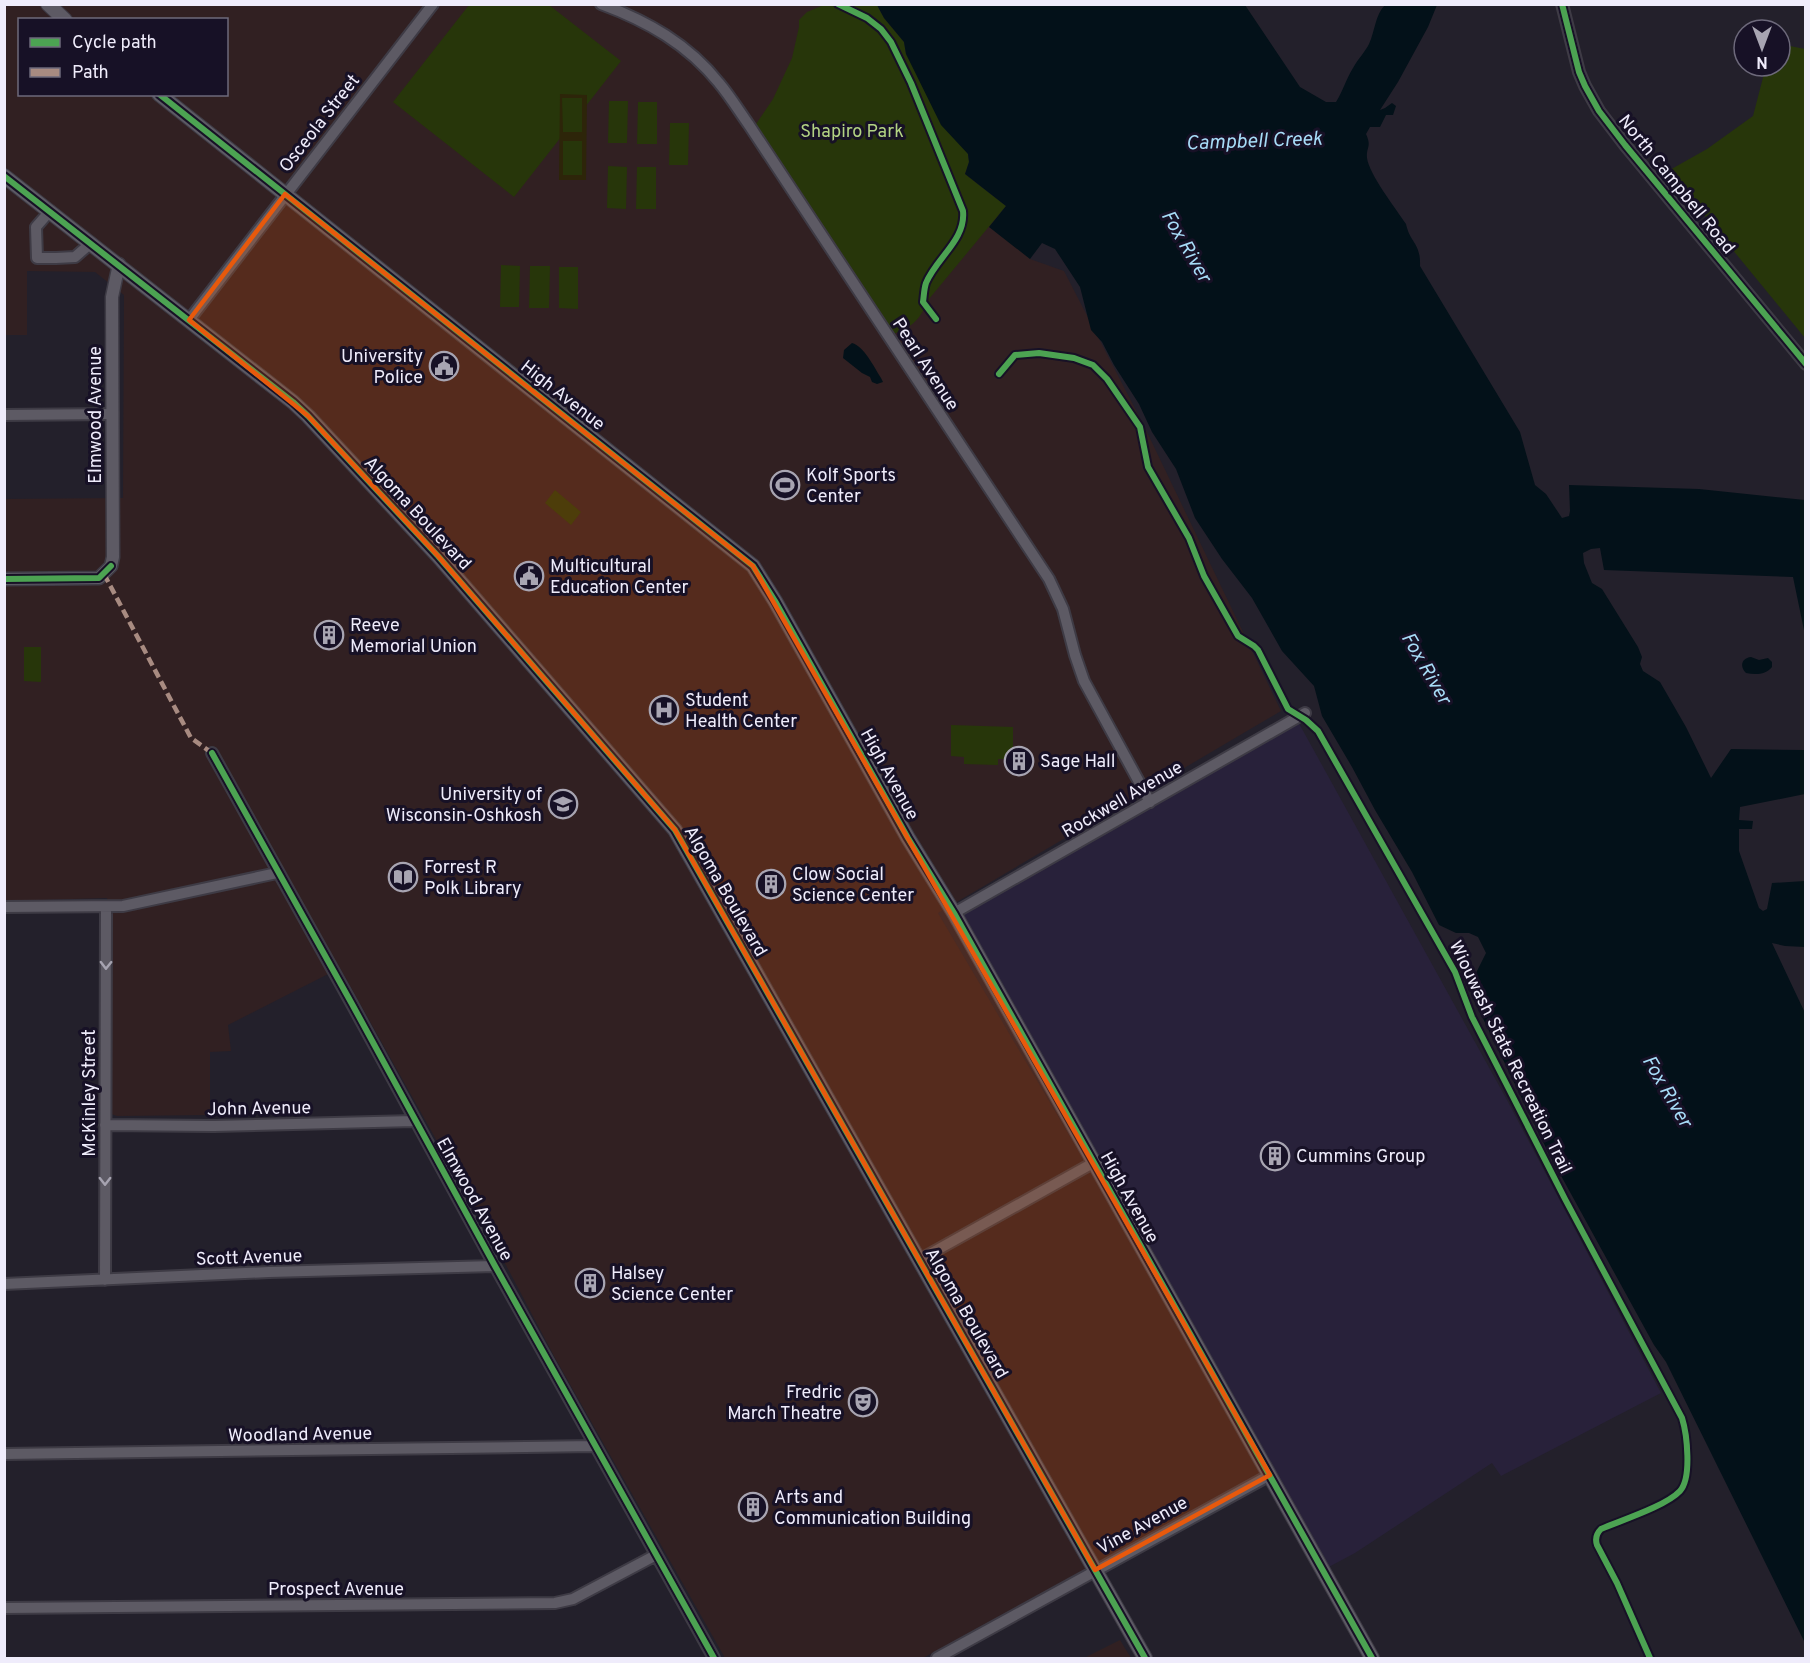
<svg xmlns="http://www.w3.org/2000/svg" width="1810" height="1663" viewBox="0 0 1810 1663" font-family="Overpass,sans-serif">
<style>
.built{fill:#28213a}
.education{fill:#312022;fill-rule:evenodd}
.green{fill:#27360a}
.sand{fill:#2d2509;fill-rule:evenodd}
.water{fill:#031119}
.lines{fill:none;stroke-linecap:round;stroke-linejoin:round}
.minor-casing{stroke:#3e3b45;stroke-width:14}
.tertiary-casing{stroke:#3e3b45;stroke-width:15}
.secondary-casing{stroke:#3e3b45;stroke-width:16}
.minor{stroke:#5d5a64;stroke-width:10}
.tertiary{stroke:#5d5a64;stroke-width:12}
.secondary{stroke:#5d5a64;stroke-width:14}
.quiet{stroke:#a88b81;stroke-width:4.5;stroke-dasharray:9 4.5;stroke-linecap:butt}
.cycleway-casing{stroke:#171126;stroke-width:10}
.cycleway{stroke:#4ca352;stroke-width:6}
.oneway{stroke:#a6a3b0}
.marked{fill:#e8590c;fill-opacity:0.2;stroke:#e8590c;stroke-width:4.5;stroke-linejoin:round}
.labels{text-anchor:middle;stroke-width:6;stroke-linejoin:round;paint-order:stroke}
.street-label{font-size:18px;fill:#efecfb;stroke:#171126}
.park-label{font-size:18px;fill:#b3d383;stroke:#171126}
.poi-label{font-size:18px;fill:#efecfb;stroke:#171126;text-anchor:start}
.water-label{font-size:20px;font-style:italic;fill:#a7dcf7;stroke:#171126}
</style>
<rect width="100%" height="100%" fill="#23202b"/>
<path class="built" d="M1296,718L1507,1100L1661,1393L1501,1476L1492,1463L1355,1553L1323,1570L954,913Z"/>
<path class="education" d="M5,5H852L1030,259L1064,271L1144,426L1281,711L938,913L1270,1475L1184,1515L923,1658H725L554,1356L498,1250L340,968L228,1025L231,1051L210,1052V1115L117,1116L111,1114L110,920L107,898L5,901L4,499L123,498L124,295L95,272L27,271V335H5ZM20,20H226V94H20Z
M1120,1640L1131,1658H1084Z"/>
<path class="green" d="M469,5H549L621,61L582,111V132H565L514,197L393,102Z
M824,5H877L884,18L904,42L906,54L968,154L969,162L965,174L1006,206L929,299C919,322 911,328 888,336L772,160L756,124L773,99L792,58L799,27V20L807,12Z
M1780,44L1805,49V338L1668,171L1707,149L1753,116L1766,66H1780Z
M609,101H628L627,143H608Z
M638,102H657V144H637Z
M670,123H689L688,165H669Z
M563,141H582V175H563Z
M608,166L627,167L626,209L607,208Z
M637,167H656V209H636Z
M501,265L520,266L519,307H500Z
M530,266H550L549,308H529Z
M559,267H578V309L559,308Z
M555,490L581,512L571,525L545,503Z
M24,647H41V682L24,681Z
M951,725L1013,727V759H998V765L964,764V757L951,756Z"/>
<path class="sand" d="M560,94L587,95L586,180H559ZM562,98H582V132H563ZM563,141H582V175H563Z"/>
<path class="water" d="M877,5H1245L1300,87L1326,102H1336C1343,91 1346,79 1353,68C1358,59 1365,52 1369,44C1375,31 1375,15 1385,5H1437L1428,27L1398,82L1380,110L1385,108L1392,103L1396,106L1393,115H1386L1380,127H1370L1366,134C1372,147 1366,147 1367,158C1369,174 1396,209 1406,224C1410,243 1421,243 1420,266L1520,432L1535,485L1546,494L1562,518L1569,516L1570,511L1569,485L1699,489L1805,500V635L1793,577L1604,570L1600,548L1591,549L1583,553L1584,563L1592,583L1602,589L1638,647L1642,657L1640,664L1643,671L1660,682L1686,727L1711,778L1731,749L1805,750V794L1740,807L1739,820L1753,821L1752,829H1739V851L1759,908L1763,911L1767,909L1772,883L1805,881V947L1785,946L1772,943L1806,1015L1805,1643L1666,1362L1654,1345L1548,1152L1474,1000L1470,985L1486,953L1478,937L1469,933H1456L1439,925L1412,872L1375,810L1352,767L1322,716L1314,686L1282,651L1252,598L1222,559L1195,518L1176,469L1152,432L1139,404L1114,365L1102,342L1091,330L1080,287L1055,249L1042,243L1030,259L989,227L1006,206L965,174L969,162L968,154L941,125L906,54L904,42L884,18Z
M852,343C864,346 874,367 881,378L883,382L877,384L872,382L870,377L862,373L843,358L844,350Z
M1751,657L1759,660L1768,658L1772,662V667C1766,675 1755,675 1746,673C1739,666 1742,658 1751,657Z"/>
<g class="lines">
<g class="minor-casing">
<path id="minor" d="M601,4C647,21 688,44 719,83C730,96 739,111 749,125L1049,579L1063,609L1075,655L1084,681L1150,802
M1562,4L1579,72L1585,86L1599,111L1625,145L1806,364
M50,211L36,227L37,258H56L75,257L91,243
M189,320L433,4
M4,415L113,414
M212,753L352,1004L495,1266L714,1658
M4,907L123,906L277,873
M954,913L1305,713
M105,1125L214,1126L414,1121
M919,1260L1093,1163
M105,1280L106,907
M4,1284L269,1272L495,1266
M4,1454L595,1446
M4,1608L555,1603L573,1599L656,1555
M937,1658L1270,1475"/>
</g>
<g class="tertiary-casing">
<path id="tertiary" d="M4,579L99,578L111,566L113,557L112,297L119,264"/>
</g>
<g class="secondary-casing">
<path id="secondary" d="M48,4L65,20
M159,94L753,566L775,601L908,838L954,913L1372,1658
M4,176L293,402L308,416L438,556L675,830L1145,1658"/>
</g>
<use href="#minor" class="minor"/>
<use href="#tertiary" class="tertiary"/>
<use href="#secondary" class="secondary"/>
<path class="quiet" d="M104,574L191,738L212,753"/>
<g class="cycleway-casing">
<path id="cycleway" d="M838,4L867,18L881,29L891,42L911,83L963,211C966,240 936,258 926,283C924,289 924,295 923,302L936,319
M1562,4L1579,72L1585,86L1599,111L1625,145L1806,364
M159,94L753,566L775,601L908,838L954,913L1372,1658
M4,176L293,402L308,416L438,556L675,830L1145,1658
M999,374L1015,355L1039,353L1074,358L1093,365L1107,379L1140,427L1148,467L1189,538L1204,576L1238,636L1254,646L1258,650L1288,709L1306,720L1318,731L1455,972L1472,1017L1513,1097L1565,1199L1682,1418C1687,1434 1692,1478 1680,1491C1666,1506 1622,1520 1601,1529C1596,1534 1595,1539 1597,1545L1617,1583L1650,1658
M4,579L99,578L111,566
M212,753L352,1004L495,1266L714,1658"/>
</g>
<use href="#cycleway" class="cycleway"/>
</g>
<defs><path id="oneway-chevron" d="M-2-3.5L2.5 0L-2 3.5" fill="none" stroke-width="1.6" stroke-linecap="round" stroke-linejoin="round" transform="scale(1.5)"/></defs>
<g class="oneway">
<use href="#oneway-chevron" transform="translate(106 965) rotate(91)"/>
<use href="#oneway-chevron" transform="translate(105 1181) rotate(90)"/>
</g>
<path class="marked" d="M285,194L753,566L1270,1475L1095,1570L675,830L438,556L308,416L189,320Z"/>
<defs>
<g id="civic-ring" transform="scale(1.5)"><circle r="9.5" fill="#171126" stroke="#a8a5b2" stroke-width="1.5"/><path d="M-.6-6.5H3V-4.5H.6V-3L4-1V1h2V6H-6V1h2V-1L-.6-3ZM-1.2 2.5V6h2.4V2.5Z" fill="#a8a5b2"/></g>
<g id="stadium-ring" transform="scale(1.5)"><circle r="9.5" fill="#171126" stroke="#a8a5b2" stroke-width="1.5"/><path d="M0-5a6.5 5 0 1 0 0 10a6.5 5 0 1 0 0-10ZM-3.5-1.8h7v3.6h-7Z" fill="#a8a5b2"/></g>
<g id="building-ring" transform="scale(1.5)"><circle r="9.5" fill="#171126" stroke="#a8a5b2" stroke-width="1.5"/><path d="M-4-6H4V6H1V3H-1V6H-4ZM-2.5-4.3h1.7v1.8h-1.7ZM.8-4.3h1.7v1.8H.8ZM-2.5-1h1.7V.8h-1.7ZM.8-1h1.7V.8H.8Z" fill="#a8a5b2"/></g>
<g id="hospital-ring" transform="scale(1.5)"><circle r="9.5" fill="#171126" stroke="#a8a5b2" stroke-width="1.5"/><path d="M-5-5h3v3.5h4V-5h3V5h-3V1.5h-4V5h-3Z" fill="#a8a5b2"/></g>
<g id="university-ring" transform="scale(1.5)"><circle r="9.5" fill="#171126" stroke="#a8a5b2" stroke-width="1.5"/><path d="M0-5L7-2L0 1L-7-2ZM-4 1L0 2.5L4 1V4Q0 6-4 4Z" fill="#a8a5b2"/></g>
<g id="library-ring" transform="scale(1.5)"><circle r="9.5" fill="#171126" stroke="#a8a5b2" stroke-width="1.5"/><path d="M-6-4Q-3-5.5-.7-3.5V5Q-3 3-6 4ZM6-4Q3-5.5 .7-3.5V5Q3 3 6 4Z" fill="#a8a5b2"/></g>
<g id="theatre-ring" transform="scale(1.5)"><circle r="9.5" fill="#171126" stroke="#a8a5b2" stroke-width="1.5"/><path d="M-5-5.5Q0-4 5-5.5V0Q5 5 0 6Q-5 5-5 0ZM-3.3-2.5H-1v1.5H-3.3ZM1-2.5H3.3v1.5H1ZM-2.8 1Q0 5.5 2.8 1Z" fill="#a8a5b2"/></g>
</defs>
<g fill-rule="evenodd">
<use href="#civic-ring" x="444" y="366"/>
<use href="#stadium-ring" x="785" y="485"/>
<use href="#civic-ring" x="529" y="576"/>
<use href="#building-ring" x="329" y="635"/>
<use href="#hospital-ring" x="664" y="710"/>
<use href="#building-ring" x="1019" y="761"/>
<use href="#university-ring" x="563" y="804"/>
<use href="#library-ring" x="403" y="877"/>
<use href="#building-ring" x="771" y="884"/>
<use href="#building-ring" x="1275" y="1156"/>
<use href="#building-ring" x="590" y="1283"/>
<use href="#theatre-ring" x="863" y="1402"/>
<use href="#building-ring" x="753" y="1507"/>
</g>
<g class="labels">
<g class="street-label">
<text transform="translate(319 123) rotate(-52)" y="6">Osceola Street</text>
<text transform="translate(1677 184) rotate(51)" y="6">North Campbell Road</text>
<text transform="translate(926 364) rotate(57)" y="6">Pearl Avenue</text>
<text transform="translate(563 395) rotate(38)" y="6">High Avenue</text>
<text transform="translate(95 415) rotate(-90)" y="6">Elmwood Avenue</text>
<text transform="translate(418 513) rotate(47)" y="6">Algoma Boulevard</text>
<text transform="translate(890 774) rotate(61)" y="6">High Avenue</text>
<text transform="translate(1122 799) rotate(-30)" y="6">Rockwell Avenue</text>
<text transform="translate(726 891) rotate(60)" y="6">Algoma Boulevard</text>
<text transform="translate(1511 1057) rotate(64)" y="6">Wiouwash State Recreation Trail</text>
<text transform="translate(89 1093) rotate(-90)" y="6">McKinley Street</text>
<text transform="translate(259 1108) rotate(-1)" y="6">John Avenue</text>
<text transform="translate(1130 1197) rotate(61)" y="6">High Avenue</text>
<text transform="translate(475 1199) rotate(61)" y="6">Elmwood Avenue</text>
<text transform="translate(249 1257) rotate(-2)" y="6">Scott Avenue</text>
<text transform="translate(967 1313) rotate(60)" y="6">Algoma Boulevard</text>
<text transform="translate(300 1434) rotate(-1)" y="6">Woodland Avenue</text>
<text transform="translate(1142 1525) rotate(-29)" y="6">Vine Avenue</text>
<text x="336" y="1595">Prospect Avenue</text>
</g>
<g class="park-label">
<text x="852" y="137">Shapiro Park</text>
</g>
<g class="poi-label">
<text x="423" y="362" text-anchor="end">University<tspan x="423" dy="21">Police</tspan></text>
<text x="806" y="481">Kolf Sports<tspan x="806" dy="21">Center</tspan></text>
<text x="550" y="572">Multicultural<tspan x="550" dy="21">Education Center</tspan></text>
<text x="350" y="631">Reeve<tspan x="350" dy="21">Memorial Union</tspan></text>
<text x="685" y="706">Student<tspan x="685" dy="21">Health Center</tspan></text>
<text x="1040" y="767">Sage Hall</text>
<text x="542" y="800" text-anchor="end">University of<tspan x="542" dy="21">Wisconsin-Oshkosh</tspan></text>
<text x="424" y="873">Forrest R<tspan x="424" dy="21">Polk Library</tspan></text>
<text x="792" y="880">Clow Social<tspan x="792" dy="21">Science Center</tspan></text>
<text x="1296" y="1162">Cummins Group</text>
<text x="611" y="1279">Halsey<tspan x="611" dy="21">Science Center</tspan></text>
<text x="842" y="1398" text-anchor="end">Fredric<tspan x="842" dy="21">March Theatre</tspan></text>
<text x="774" y="1503">Arts and<tspan x="774" dy="21">Communication Building</tspan></text>
</g>
<g class="water-label">
<text transform="translate(1254 140) rotate(-2)" y="7">Campbell Creek</text>
<text transform="translate(1187 246) rotate(60)" y="7">Fox River</text>
<text transform="translate(1427 668) rotate(60)" y="7">Fox River</text>
<text transform="translate(1668 1091) rotate(60)" y="7">Fox River</text>
</g>
</g>
<rect width="1810" height="1663" fill="none" stroke="#efecfb" stroke-width="12"/>
<rect x="18" y="18" width="210" height="78" fill="#171126" stroke="#6d697b" stroke-width="1.5"/>
<rect x="30" y="38" width="30" height="9" fill="#4ca352" stroke="#6d697b" stroke-width="1.5"/>
<text x="72" y="48" font-size="18" fill="#efecfb">Cycle path</text>
<rect x="30" y="68" width="30" height="9" fill="#a88b81" stroke="#6d697b" stroke-width="1.5"/>
<text x="72" y="78" font-size="18" fill="#efecfb">Path</text>
<g transform="translate(1762 48) rotate(180)"><circle r="28" fill="#171126" stroke="#6d697b" stroke-width="1.5"/>
<path d="M0-4.5L10 22L0 15L-10 22Z" fill="#a8a5b2"/>
<text y="-9" font-size="16" font-weight="bold" text-anchor="middle" fill="#efecfb">N</text>
</g>
</svg>
